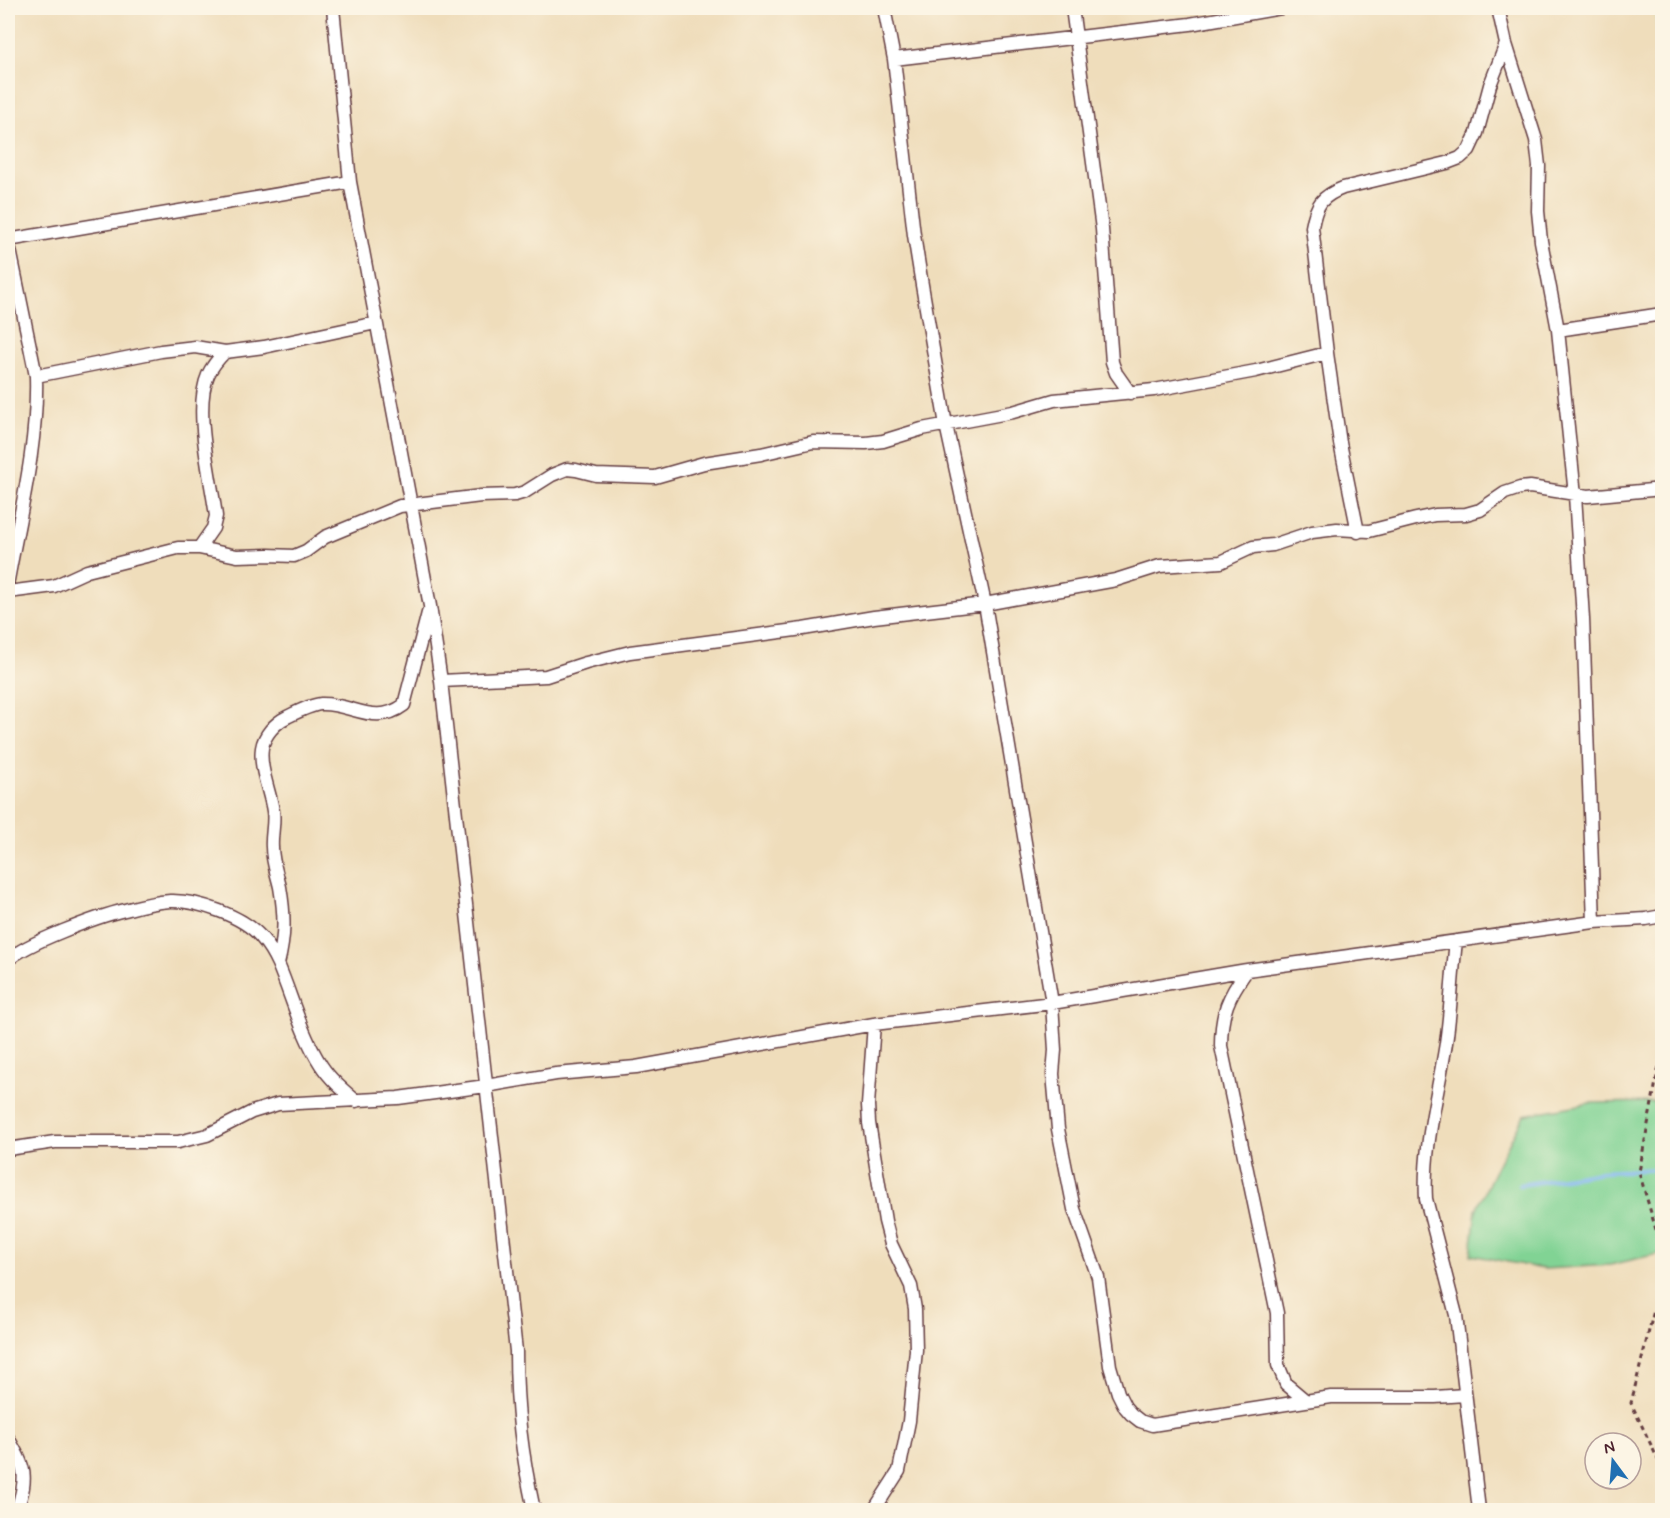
<svg xmlns="http://www.w3.org/2000/svg" width="1670" height="1518" viewBox="0 0 1670 1518" font-family="Mynerve,sans-serif">
<style>
.built{fill:#dcdebc}
.green{fill:#81d394;stroke:#667960;stroke-width:1.5}
.lines{fill:none;stroke-linecap:round;stroke-linejoin:round}
.stream{stroke:#82b8f1;stroke-width:4.5}
.street-casing{stroke:#633c41;stroke-width:15}
.path{stroke:#633c41;stroke-width:3;stroke-dasharray:4.5 4.5;stroke-linecap:butt}
.street{stroke:#fff;stroke-width:12}
</style>
<rect width="100%" height="100%" fill="#fcf5e5"/>
<filter id="ink" filterUnits="userSpaceOnUse"><feTurbulence type="fractalNoise" baseFrequency=".0167" numOctaves="2"/><feDisplacementMap in="SourceGraphic" scale="12" xChannelSelector="R" yChannelSelector="G"/><feConvolveMatrix kernelMatrix="1 2 1 2 8 2 1 2 1" color-interpolation-filters="sRGB"/></filter>
<filter id="wash" filterUnits="userSpaceOnUse"><feTurbulence type="fractalNoise" baseFrequency=".008" numOctaves="4" result="noise"/><feDisplacementMap in="SourceGraphic" scale="24" xChannelSelector="R" yChannelSelector="G"/><feGaussianBlur stdDeviation="1.35" result="paint"/><feColorMatrix in="noise" values="0 0 0 0 0 0 0 0 0 0 0 0 0 0 0 0 0 1.4 0 .05"/><feComposite in="paint" operator="in"/></filter>
<g filter="url(#wash)">
<rect width="100%" height="100%" fill="#efddbb"/>
<path class="built" d="M1653,8H1662V67Z"/>
<path class="green" d="M1662,1102V1253L1610,1265L1544,1269L1471,1255L1476,1210L1499,1162L1524,1115L1590,1103Z"/>
<g class="lines">
<path class="stream" d="M1520,1185L1602,1172L1662,1169"/>
</g>
</g>
<g filter="url(#ink)">
<g class="lines">
<g class="street-casing">
<path id="street" d="M333,8L350,182L430,606L441,681L516,1351C516,1409 522,1455 534,1510
M884,8L894,59L914,235L922,285L946,425L985,604L1052,1003L1055,1050L1053,1074L1058,1129L1074,1209L1098,1277L1110,1366L1118,1393L1125,1407L1131,1414L1140,1421L1152,1425L1331,1397H1435L1465,1395
M1072,8L1102,229L1112,362L1116,373L1130,393
M1498,8L1506,44L1536,140L1539,166L1538,211L1541,241L1558,330L1575,495L1583,619L1594,922
M894,59L1190,24L1281,8
M8,236V240L350,182
M8,240L36,376L161,351L195,347L225,352L264,347L376,323
M1558,330L1662,314
M1327,353L1340,443L1358,532
M199,548L213,528L216,516C211,478 193,409 208,375C212,366 218,359 225,352
M8,580C20,513 38,445 36,376
M8,592L54,586L87,571L178,548H199L237,556L268,555L294,556L306,551L325,537L400,506L481,496L515,495L525,492L552,475L567,469L576,470L596,475L655,477L704,463L761,454L813,442L866,443L883,441L922,429L1013,412L1054,400L1154,390L1256,371L1327,353L1312,227C1316,204 1322,196 1343,188L1447,163L1460,158L1469,150L1477,133L1490,85L1506,44
M441,681L546,676L586,663L630,652L803,629L874,617L985,604L1116,580L1160,566L1221,562L1253,547L1273,545L1312,532L1337,529L1369,531L1416,519L1435,515L1466,514L1480,510L1505,493L1520,488L1530,487L1588,496L1662,489
M1456,941C1452,975 1451,1009 1446,1043C1438,1095 1423,1146 1426,1199L1456,1315L1479,1510
M8,960C26,943 99,916 125,910C139,906 154,902 170,901C197,900 243,916 261,937C268,945 274,955 278,964C292,997 301,1034 321,1065C330,1079 343,1090 356,1101
M278,964C285,936 285,916 280,887C277,874 272,861 272,847C271,835 275,823 273,811C270,791 259,768 262,748C264,735 275,723 287,717C297,712 310,705 321,704C352,703 375,727 404,705L428,613
M1247,970C1228,997 1221,1012 1221,1046L1277,1313L1278,1365L1286,1384L1305,1400
M8,1149L55,1142H178L207,1135L252,1112L278,1104L398,1098L486,1086L556,1074L636,1067L874,1024L1052,1003L1247,970L1594,922L1646,919L1662,916
M8,1438C26,1469 28,1476 17,1510
M874,1510L899,1471L909,1421L916,1350L915,1309L911,1286L891,1244L885,1221L869,1123L868,1105L874,1024"/>
</g>
<path class="path" d="M1662,1050L1639,1172L1662,1250
M1662,1278L1631,1403L1662,1468"/>
<use href="#street" class="street"/>
</g>
</g>
<rect width="1670" height="1518" fill="none" stroke="#fcf5e5" stroke-width="30"/>
<g transform="translate(1613 1461) rotate(344)"><circle r="28" fill="#fcf5e5" stroke="#b59f9b" stroke-width="1.5"/>
<path d="M0-4.5L10 22L0 15L-10 22Z" fill="#1f6fb2"/>
<text y="-9" font-size="16" font-weight="bold" text-anchor="middle" fill="#4a1f2b">N</text>
</g>
</svg>
